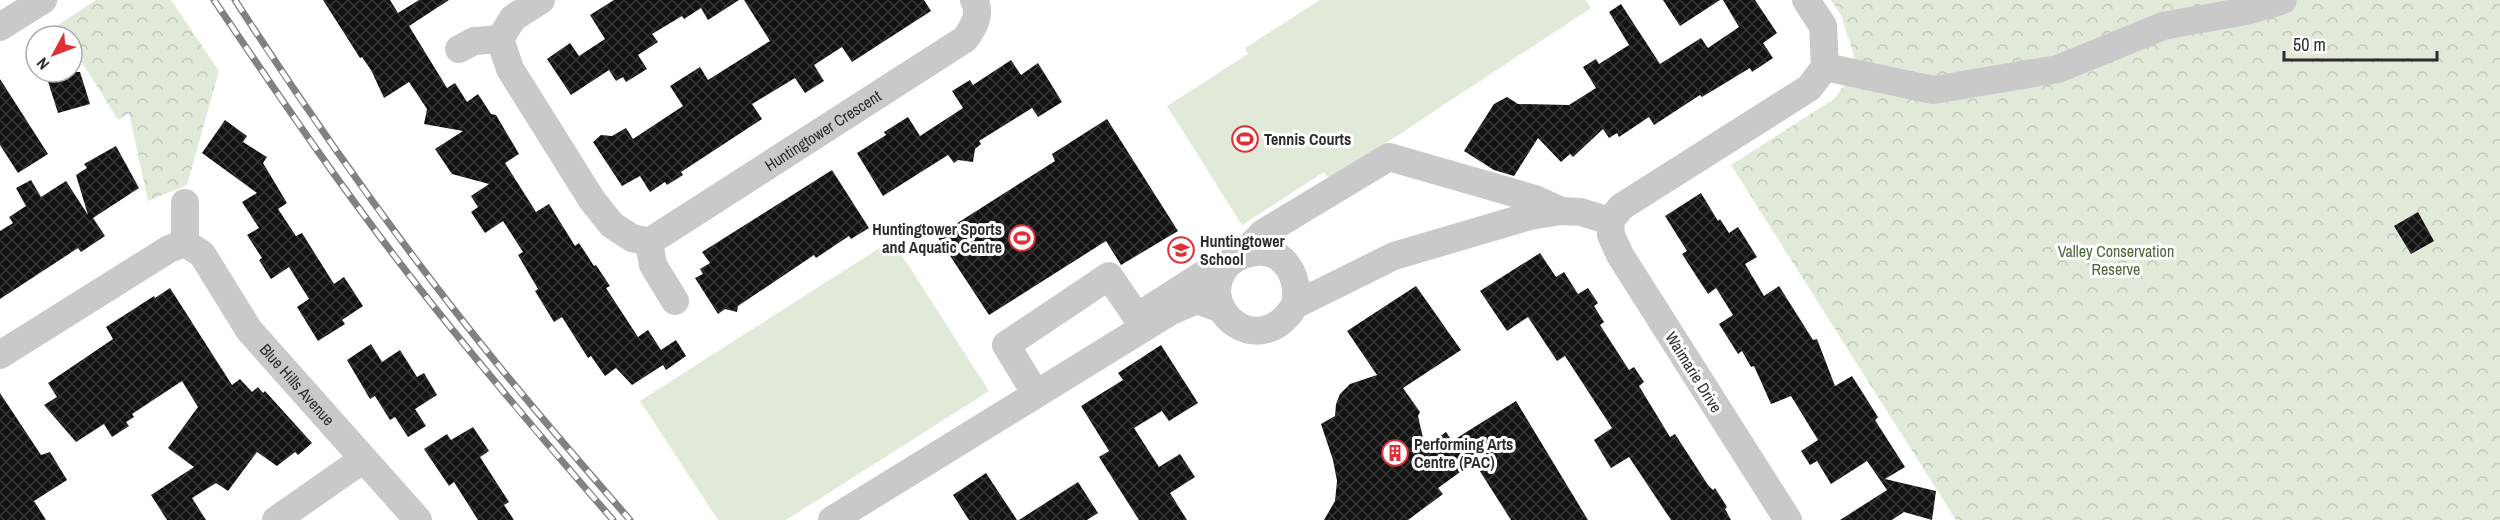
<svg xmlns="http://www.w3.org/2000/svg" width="2500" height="520" viewBox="0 0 2500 520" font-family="'Archivo Narrow',sans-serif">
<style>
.forest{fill:url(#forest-crowns)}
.garden{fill:#e1e9d9}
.building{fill:url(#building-cross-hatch)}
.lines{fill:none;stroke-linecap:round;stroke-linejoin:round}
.minor{stroke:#c9c9c9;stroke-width:28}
.rail-casing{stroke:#818181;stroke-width:7}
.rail{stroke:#fff;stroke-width:4.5;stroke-dasharray:14;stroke-linecap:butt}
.labels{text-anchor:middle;stroke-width:6;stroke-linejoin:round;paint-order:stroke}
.street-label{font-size:16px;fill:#2c2c2c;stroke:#fff}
.poi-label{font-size:16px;font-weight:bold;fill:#2c2c2c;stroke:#fff;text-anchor:start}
.park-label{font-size:16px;fill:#4d663b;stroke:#fff}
</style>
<defs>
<pattern id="forest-crowns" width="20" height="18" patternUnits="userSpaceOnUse" patternTransform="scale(1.5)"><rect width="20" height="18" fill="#e1e9d9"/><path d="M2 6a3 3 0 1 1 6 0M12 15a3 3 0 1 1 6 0" fill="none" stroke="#c1c8ba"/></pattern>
<pattern id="building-cross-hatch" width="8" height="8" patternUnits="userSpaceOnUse" patternTransform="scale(1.5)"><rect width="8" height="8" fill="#131313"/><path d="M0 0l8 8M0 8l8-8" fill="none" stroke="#363636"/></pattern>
</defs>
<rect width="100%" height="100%" fill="#fff"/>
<path class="forest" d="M96,0H171L219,71L187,185L148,201L129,113L118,120L72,46V36H65L58,25Z
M1831,0H2500V520H1956L1731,165L1834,99L1847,82L1854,56L1841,15Z"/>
<path class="garden" d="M1320,0H1586L1591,8L1330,180L1324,172L1242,225L1167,106L1248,54L1245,48Z
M892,240L989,391L786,520H718L640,401Z"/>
<path class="building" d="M323,0H390L398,13L419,0H449L409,26L447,88L455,83L467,102L478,94L491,114L496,115L519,154L505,163L536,212L549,204L575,246L579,243L594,266L596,265L610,286L606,288L638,337L648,330L661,350L676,340L686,356L666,370L663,365L632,385L616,368L605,376L591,356L588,358L562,317L554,322L535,291L538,289L518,255L523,252L503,221L485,233L471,212L478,207L471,196L489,184L452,174L435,149L463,131L424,124L427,109L409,82L384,98L371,70L362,57L360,58Z
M614,0H739L708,20L701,8L684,19L682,16L652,34L658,42L638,55L647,69L626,82L623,77L616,81L609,70L571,95L547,59L570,43L579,56L605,39L590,15Z
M744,0H924L931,11L852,62L842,47L814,65L824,81L805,93L795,78L752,104L762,119L681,172L683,175L667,185L665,182L650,192L640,176L622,186L593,142L601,135L612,136L626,128L633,139L683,106L670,86L700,67L708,80L770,41Z
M1663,0H1720L1680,26Z
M1723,0H1755L1777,33L1763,43L1773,58L1752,72L1750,68L1702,97L1700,95L1654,125L1649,117L1619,137L1617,133L1609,138L1603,129L1573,157L1570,154L1561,162L1538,138L1514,176L1494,170L1464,151L1494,104L1507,97L1518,104L1569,105L1596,88L1583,67L1596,59L1599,64L1629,45L1609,12L1621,4L1660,64L1701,38L1708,48L1739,27Z
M1011,60L1021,75L1038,63L1062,102L1038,117L1032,108L979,141L981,144L975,149L973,162L958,160L954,163L948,155L883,196L857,153L886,135L884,132L908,117L920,136L963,108L952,91L970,80L973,85Z
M45,72H80L90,104L58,113Z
M0,79L48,154L18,173L0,145Z
M1107,119L1178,231L1121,265L1106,241L989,315L937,236L1055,161L1052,154Z
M225,120L247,136L243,142L267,157L263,163L287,203L278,209L296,236L302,233L334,284L344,277L363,306L342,320L345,324L318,341L297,307L309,299L289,267L271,279L259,260L262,258L247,235L259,228L242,202L257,193L202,153Z
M116,146L139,188L93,218L105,236L81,252L78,248L0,299V231L13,223L9,217L26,206L16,188L31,180L41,197L66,181L88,215L76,175L87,168L84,164Z
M832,170L869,228L851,239L849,236L816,258L814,255L738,306L737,312L725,309L718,314L695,278L703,274L700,269L710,263L702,252Z
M1701,193L1718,221L1720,219L1729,233L1738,227L1757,257L1745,264L1764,296L1779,286L1813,340L1817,339L1835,386L1852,376L1878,417L1875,420L1905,467L1885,479L1936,491L1932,520L1904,512L1892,520H1840L1887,490L1867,461L1831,484L1817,461L1810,465L1801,451L1818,440L1791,396L1771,404L1754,366L1751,367L1742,351L1738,354L1719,324L1733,315L1716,288L1708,294L1682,254L1687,251L1665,216Z
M2418,212L2434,241L2411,254L2394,226Z
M1540,253L1556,277L1564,272L1578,294L1588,288L1598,303L1594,306L1604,322L1600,325L1629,370L1634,367L1644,382L1639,386L1670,437L1675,434L1708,485L1713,490L1715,488L1727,507L1725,509L1731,520H1671L1629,457L1611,468L1594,440L1612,428L1565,356L1557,361L1528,317L1507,331L1480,291Z
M1416,286L1461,350L1403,388L1420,412L1418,416L1425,447L1446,432L1452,441L1516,401L1588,520H1511L1474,462L1438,488L1443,494L1408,520H1324L1335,501L1337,481L1333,460L1321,424L1335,416L1336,404L1340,394L1350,384L1377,375L1347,331Z
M170,288L232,385L240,379L252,392L258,387L263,393L265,391L312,443L298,455L295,452L277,466L257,452L228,491L216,483L192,498L206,520H167L151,495L194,467L168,448L198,407L182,381L132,414L134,417L126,422L129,426L112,437L104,424L76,442L44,405L57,397L48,383L113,339L106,327L154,296L155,298Z
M371,344L382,362L400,350L417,377L424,373L437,395L415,409L426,426L408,437L395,417L390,420L375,396L370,399L347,360Z
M1161,345L1198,403L1169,421L1162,411L1134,428L1159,467L1180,454L1195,477L1170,493L1187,520H1139L1099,457L1109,451L1081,406L1123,380L1118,373Z
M0,393L41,455L50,452L67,480L34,501L46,520H0Z
M473,427L489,451L480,457L509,502L504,505L514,520H478L454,482L449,486L424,449L447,434L451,440Z
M986,473L1017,520H969L953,495Z
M1078,482L1098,513L1087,520H1019Z"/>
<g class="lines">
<g class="minor">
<path id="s1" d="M541,0L513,18L500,39L510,69L592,200L612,225L632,238L649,242L965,39C973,28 982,14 974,0"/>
<path d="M1806,0L1823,26L1825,67"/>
<path d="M0,27L43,0"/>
<path d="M459,49L474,41L500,39"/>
<path d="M1825,67L1933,90L2058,69L2163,26L2246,11L2283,0"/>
<path d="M649,242L653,265L675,301"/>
<path d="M185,243V203"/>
<path d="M1244,253L1263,233L1389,157L1535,199L1561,211"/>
<path d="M1295,305C1300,280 1287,249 1256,252C1243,253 1232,258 1224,269C1196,312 1261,362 1295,305L1394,256L1530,216L1561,211L1581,212L1610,221"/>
<path id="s2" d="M0,355L169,249L185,243L202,254L249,330L418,520"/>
<path d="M1036,394L1006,345L1109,276L1137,317L1207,272L1227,264"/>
<path d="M276,520L362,460"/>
<path d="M832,520L1171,311L1197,300L1222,309"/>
<path d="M1788,520L1620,255L1611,235L1610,221L1621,207L1809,88L1825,67"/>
</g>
<g class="rail-casing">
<path id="rail" d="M214,0C280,98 347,196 420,289C482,368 547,444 613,520
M235,0C304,107 377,211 455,311C511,383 570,451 630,520"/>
</g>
<use href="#rail" class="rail"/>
</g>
<defs>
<g id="stadium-ring" transform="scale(1.35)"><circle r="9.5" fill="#fff" stroke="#e03036" stroke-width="1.5"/><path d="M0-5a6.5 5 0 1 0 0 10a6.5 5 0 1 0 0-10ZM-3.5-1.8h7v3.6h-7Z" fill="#e03036"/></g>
<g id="school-ring" transform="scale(1.35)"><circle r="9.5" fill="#fff" stroke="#e03036" stroke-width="1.5"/><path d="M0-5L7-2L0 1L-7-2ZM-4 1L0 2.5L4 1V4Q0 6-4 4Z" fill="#e03036"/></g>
<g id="building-ring" transform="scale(1.35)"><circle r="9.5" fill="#fff" stroke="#e03036" stroke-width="1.5"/><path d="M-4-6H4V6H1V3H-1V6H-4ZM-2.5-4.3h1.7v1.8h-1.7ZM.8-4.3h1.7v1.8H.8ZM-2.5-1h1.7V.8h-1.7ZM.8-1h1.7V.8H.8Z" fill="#e03036"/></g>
</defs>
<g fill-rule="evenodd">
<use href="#stadium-ring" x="1245" y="139"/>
<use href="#stadium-ring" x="1022" y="238"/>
<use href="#school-ring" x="1181" y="250"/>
<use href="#building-ring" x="1395" y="453"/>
</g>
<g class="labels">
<g class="street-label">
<text dy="6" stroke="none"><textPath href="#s1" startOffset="524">Huntingtower Crescent</textPath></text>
<text transform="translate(1694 372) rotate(58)" y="6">Waimarie Drive</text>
<text dy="6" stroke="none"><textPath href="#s2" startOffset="399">Blue Hills Avenue</textPath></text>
</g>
<g class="poi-label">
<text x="1264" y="145">Tennis Courts</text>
<text x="1002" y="235" text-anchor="end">Huntingtower Sports<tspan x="1002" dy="18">and Aquatic Centre</tspan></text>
<text x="1200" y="247">Huntingtower<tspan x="1200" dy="18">School</tspan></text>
<text x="1414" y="450">Performing Arts<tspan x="1414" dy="18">Centre (PAC)</tspan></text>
</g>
<g class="park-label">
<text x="2116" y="257">Valley Conservation<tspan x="2116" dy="18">Reserve</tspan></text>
</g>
</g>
<g transform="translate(54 54) rotate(229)"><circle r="28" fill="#ffffff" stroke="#ababab" stroke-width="1.5"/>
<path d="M0-4.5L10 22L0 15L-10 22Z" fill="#e03036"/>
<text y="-9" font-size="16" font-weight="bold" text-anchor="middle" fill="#2c2c2c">N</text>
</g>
<path d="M2284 51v9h153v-9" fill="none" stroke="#2c2c2c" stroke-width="3"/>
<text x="2293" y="51" font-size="18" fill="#2c2c2c" stroke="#ffffff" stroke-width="4.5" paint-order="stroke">50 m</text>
</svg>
